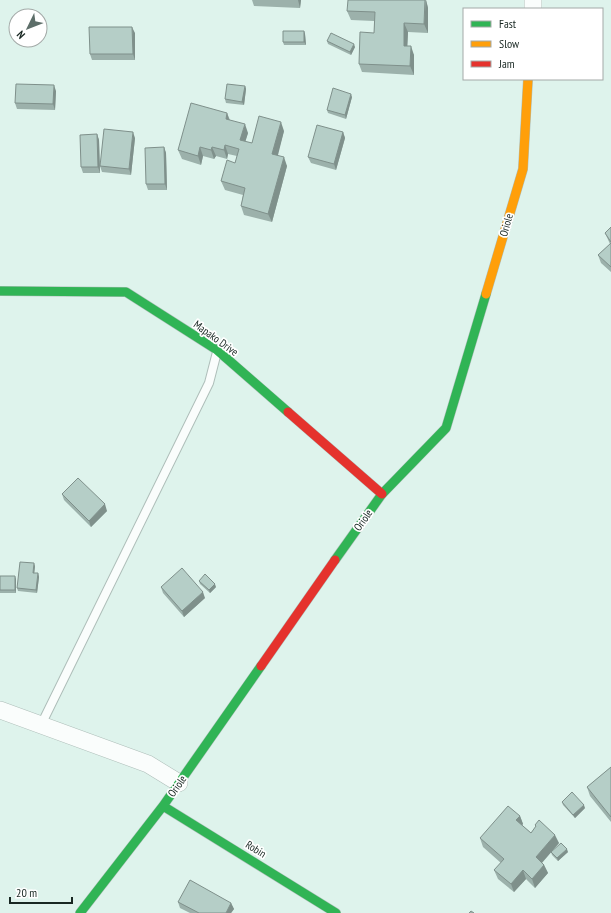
<svg xmlns="http://www.w3.org/2000/svg" width="611" height="913" viewBox="0 0 611 913" font-family="'PT Sans Narrow',sans-serif">
<style>
.lines{fill:none;stroke-linecap:round;stroke-linejoin:round}
.lane-casing{stroke:#aebeb9;stroke-width:10}
.street-casing{stroke:#aebeb9;stroke-width:18}
.fast-casing{stroke:#aebeb9;stroke-width:10}
.slow-casing{stroke:#aebeb9;stroke-width:10}
.jam-casing{stroke:#aebeb9;stroke-width:10}
.lane{stroke:#fafdfc;stroke-width:8}
.street{stroke:#fafdfc;stroke-width:17}
.fast{stroke:#30b455;stroke-width:9}
.slow{stroke:#ff9f0a;stroke-width:9}
.jam{stroke:#e5322d;stroke-width:9}
.wall{fill:#9cb1ab}
.shaded-wall{fill:#7f908b}
.building{fill:#b5cec7;stroke:#7f908b}
.labels{text-anchor:middle;stroke-width:3.5;stroke-linejoin:round;paint-order:stroke}
.street-label{font-size:11px;fill:#182722;stroke:#fff}
</style>
<rect width="100%" height="100%" fill="#def3ec"/>
<g class="lines">
<g class="lane-casing">
<path id="lane" d="M41,725L209,383L217,352"/>
</g>
<g class="street-casing">
<path id="street" d="M533,9V0
M0,710L148,764L179,783"/>
</g>
<g class="fast-casing">
<path id="fast" d="M0,291L126,292L217,350L288,412
M335,560L382,494L446,428L486,294
M163,806L336,913
M80,913L163,806L261,666"/>
</g>
<g class="slow-casing">
<path id="slow" d="M486,294L523,169L528,79"/>
</g>
<g class="jam-casing">
<path id="jam" d="M288,412L382,494
M261,666L335,560"/>
</g>
<use href="#lane" class="lane"/>
<use href="#street" class="street"/>
<use href="#fast" class="fast"/>
<use href="#slow" class="slow"/>
<use href="#jam" class="jam"/>
</g>
<path class="wall" d="M252,0H301L300,8L254,6Z
M426,0L428,8V33L408,32L407,46L414,55V75L362,72L359,64L374,33V21L351,20L347,11Z
M304,31L305,34L306,45H284L283,42Z
M135,33V60H92L90,54Z
M327,41L355,47L351,55L328,44Z
M245,86L246,89L244,105L226,103L225,99Z
M56,91L55,110L17,109L15,103Z
M352,97L346,119L328,113L327,110Z
M227,113L230,120L248,133L245,142L252,143L284,131L277,156L287,166L272,222L244,215L241,206L243,195L225,190L221,181L235,163L237,156L228,154L227,159L216,156L214,159L203,156L201,165L182,159L178,150Z
M343,132L345,138L336,170L311,163L308,157Z
M97,134L99,140L100,173H83L81,167Z
M135,138L131,175L102,172L100,166Z
M164,147L166,153L167,190H148L146,184Z
M611,227V272L601,263L598,255L610,244L605,233Z
M62,494L107,511L91,527L64,500Z
M35,566L34,573H38L39,577L37,593L18,591L17,588Z
M0,576L16,579V593H0Z
M199,581L216,587L210,593L200,584Z
M161,587L205,598L184,617L163,593Z
M611,767V822L590,796L587,787Z
M562,802L585,808L575,818L563,805Z
M520,816L523,824L522,825L531,833L536,827L535,825L559,843L542,863L544,865L548,873L535,888L526,879L514,892L498,879L494,870L501,863L483,847L480,838Z
M551,852H568L558,861L552,855Z
M178,902L231,903L234,909L231,913H190L180,908Z"/>
<path class="shaded-wall" d="M298,0H301L300,8Z
M426,0L428,8V33L424,24Z
M404,23L408,32L407,55L404,46Z
M132,27L135,33V60L133,54Z
M304,31L305,34L306,45L304,42Z
M354,44L355,47L351,55L350,52Z
M411,46L414,55V75L410,66Z
M54,85L56,91L55,110L53,104Z
M245,86L246,89L244,105L242,102Z
M351,94L352,97L346,119L345,115Z
M227,113L230,122L226,119Z
M281,122L284,131L276,163L272,154Z
M245,124L248,133L243,149L240,140Z
M133,132L135,138L131,175L129,169Z
M343,132L345,138L336,170L334,164Z
M97,134L99,140L100,173L98,167Z
M225,145L228,154L227,159L224,150Z
M164,147L166,153L167,190L165,184Z
M200,147L203,156L201,165L198,156Z
M212,147L216,156L214,159L211,150Z
M284,157L287,166L272,222L268,214Z
M105,504L107,511L91,527L89,521Z
M34,563L35,566L34,576L33,573Z
M38,573L39,577L37,593L36,590Z
M15,576L16,579V593L15,590Z
M215,584L216,587L210,593L209,590Z
M203,592L205,598L184,617L182,611Z
M584,805L585,808L575,818L573,815Z
M520,816L523,824L519,829L516,820Z
M555,835L559,843L539,866L536,857Z
M567,849L568,852L558,861L557,858Z
M544,865L548,873L535,888L532,879Z
M523,870L526,879L514,892L511,884Z
M231,903L234,909L231,913H226Z"/>
<path class="building" d="M348,0H425L424,24L404,23V46H411L410,66L359,64L360,32L374,33L375,12L347,11Z
M89,27H132L133,54H90Z
M283,31H304V42H283Z
M331,33L354,44L350,52L327,41Z
M16,84L54,85L53,104L15,103Z
M227,84L245,86L242,102L225,99Z
M333,88L351,94L345,115L327,110Z
M191,103L227,113L226,119L245,124L240,140L252,143L259,116L281,122L272,154L284,157L268,214L241,206L245,188L221,181L227,160L235,163L239,149L225,145L224,150L212,147L211,150L200,147L198,156L178,150Z
M317,125L343,132L334,164L308,157Z
M104,129L133,132L129,169L100,166Z
M97,134L98,167H81L80,135Z
M164,147L165,184H146L145,148Z
M611,227V242L605,233Z
M611,243V267L598,255Z
M78,478L105,504L89,521L62,494Z
M20,562L34,563L33,573H38L36,590L17,588Z
M182,568L203,592L182,611L161,587Z
M205,574L215,584L209,590L199,581Z
M0,576H15V590H0Z
M611,767V817L587,787Z
M572,792L584,805L573,815L562,802Z
M508,806L520,816L516,820L531,833L536,826L535,825L539,820L555,835L536,857L544,865L532,879L523,870L511,884L494,870L504,859L480,838Z
M561,843L567,849L557,858L551,852Z
M190,880L231,903L226,913H199L178,902Z
M471,911L474,913H469Z"/>
<g class="labels">
<g class="street-label">
<text transform="translate(506 225) rotate(-74)" y="4">Oriole</text>
<text transform="translate(216 338) rotate(36)" y="4">Mapako Drive</text>
<text transform="translate(363 520) rotate(-55)" y="4">Oriole</text>
<text transform="translate(177 786) rotate(-55)" y="4">Oriole</text>
<text transform="translate(256 849) rotate(32)" y="4">Robin</text>
</g>
</g>
<rect x="463" y="8" width="140" height="72" fill="#ffffff" stroke="#a3a9a7"/>
<rect x="471" y="21" width="20" height="6" fill="#30b455" stroke="#a3a9a7"/>
<text x="499" y="28" font-size="12" fill="#182722">Fast</text>
<rect x="471" y="41" width="20" height="6" fill="#ff9f0a" stroke="#a3a9a7"/>
<text x="499" y="48" font-size="12" fill="#182722">Slow</text>
<rect x="471" y="61" width="20" height="6" fill="#e5322d" stroke="#a3a9a7"/>
<text x="499" y="68" font-size="12" fill="#182722">Jam</text>
<g transform="translate(28 28) rotate(227)"><circle r="19" fill="#ffffff" stroke="#a3a9a7"/>
<path d="M0-3L7 15L0 10L-7 15Z" fill="#5d6e69"/>
<text y="-6" font-size="11" font-weight="bold" text-anchor="middle" fill="#182722">N</text>
</g>
<path d="M10 897v6h62v-6" fill="none" stroke="#182722" stroke-width="2"/>
<text x="16" y="897" font-size="12" fill="#182722" stroke="#ffffff" stroke-width="3" paint-order="stroke">20 m</text>
</svg>
